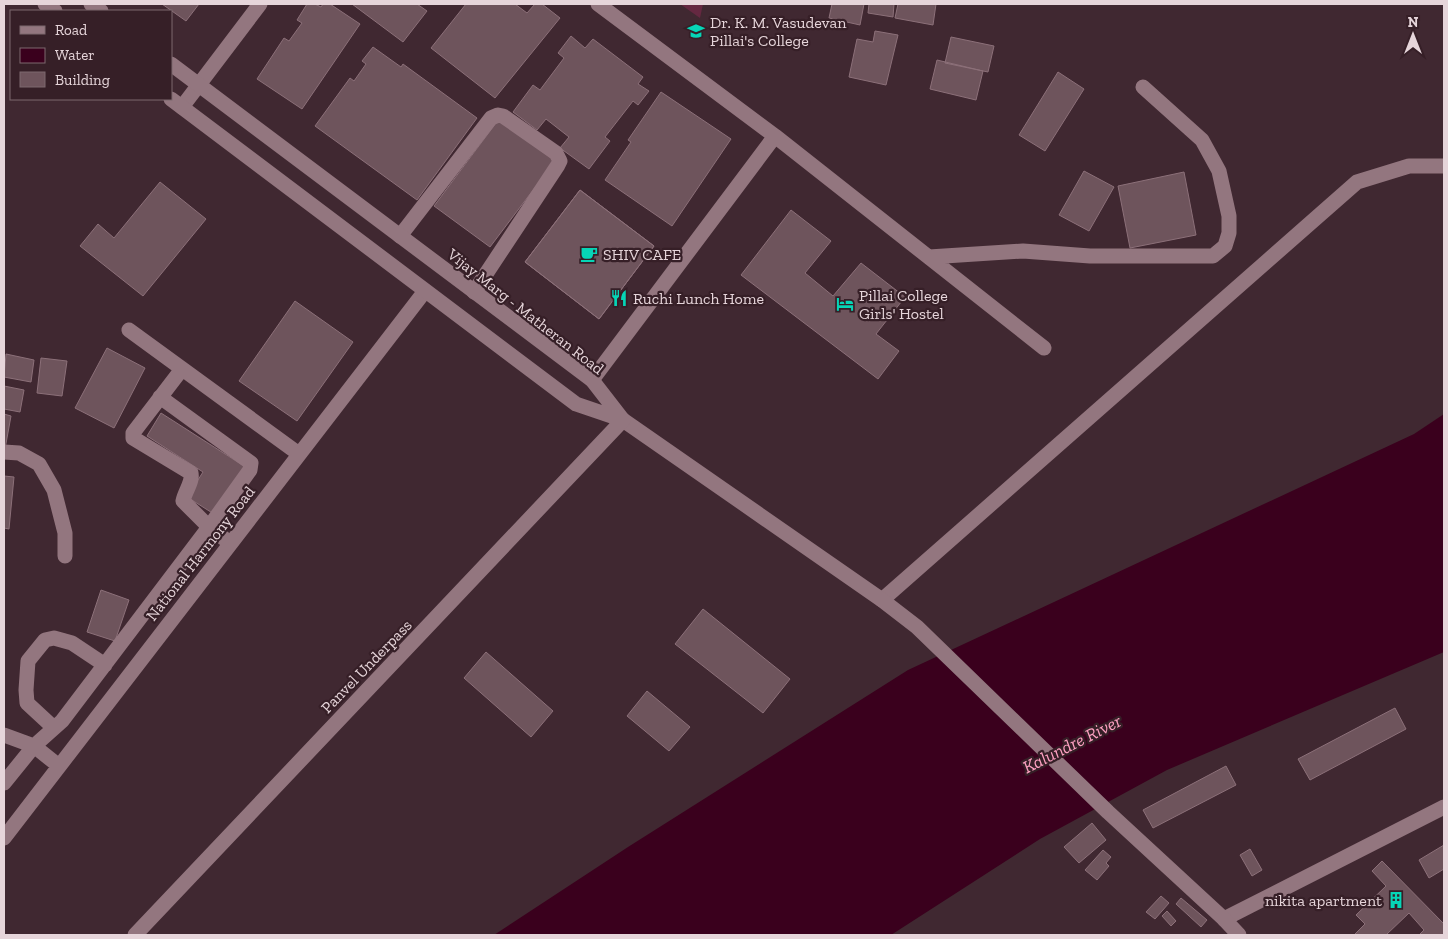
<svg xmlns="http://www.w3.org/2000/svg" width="1448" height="939" viewBox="0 0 1448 939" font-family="'Zilla Slab',serif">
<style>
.green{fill:#652841}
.water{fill:#3a001d}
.building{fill:#6e545c;stroke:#8c7079}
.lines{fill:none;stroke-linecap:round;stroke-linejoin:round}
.minor{stroke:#93767f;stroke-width:15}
.tertiary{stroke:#93767f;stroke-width:15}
.secondary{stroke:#93767f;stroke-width:15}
.labels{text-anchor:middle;stroke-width:4.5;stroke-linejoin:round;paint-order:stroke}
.poi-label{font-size:16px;fill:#e6d5da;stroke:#361f27;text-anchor:start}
.street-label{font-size:16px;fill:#e6d5da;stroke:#361f27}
.water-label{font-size:18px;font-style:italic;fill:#fea1c2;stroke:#361f27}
</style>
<rect width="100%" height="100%" fill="#402831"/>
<path class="green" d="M680,4H703L700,18Z"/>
<path class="water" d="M1444,414V652L1167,770L1040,839L891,935H494L628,847L908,670L1414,434Z"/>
<path class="building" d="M162,4H199L186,21Z
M307,4H315L321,7L323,4H330L360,24L302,109L257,79L284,38L289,41L302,23L297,20Z
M352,4H417L427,11L403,42Z
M466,4H515L527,13L535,4H542L560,18L495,98L431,48Z
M832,4H864L860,25L829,18Z
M869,4H894L893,17L868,13Z
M898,4H936L933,25L895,18Z
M875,31L898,35L886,85L849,77L857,39L873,42Z
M571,36L585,48L593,39L643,77L638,84L649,91L638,105L633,101L605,137L610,141L589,169L560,148L569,137L546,119L537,130L513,112L533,85L540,90L564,58L558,53Z
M951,37L994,46L988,72L945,63Z
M373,47L401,67L403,64L477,118L417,200L315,126L350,78L354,81L366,64L362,61Z
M937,60L983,71L976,100L930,89Z
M1058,72L1084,89L1045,151L1019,135Z
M661,92L731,139L672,226L605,180L631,142L628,140Z
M499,119L555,161L490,247L434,206Z
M1084,171L1114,187L1089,231L1059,215Z
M1184,172L1196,235L1130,248L1118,186Z
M160,182L206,219L143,296L80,246L98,224L114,238Z
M580,190L654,246L599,319L525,262Z
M580,190L654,246L599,319L525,262Z
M791,210L831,241L805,273L833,296L861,263L905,297L876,334L899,351L878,379L741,275Z
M295,301L353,342L297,421L239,381Z
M107,348L145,368L114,428L75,408Z
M6,354L34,360L31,382L4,377Z
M41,358L67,361L62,396L37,393Z
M4,386L24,390L20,412L4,409Z
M161,413L247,468L214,514L187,497L203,472L147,436Z
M4,414L11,416L5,449H4Z
M4,476L14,477L9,529L4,528Z
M101,590L129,600L115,641L87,632Z
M703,609L790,679L763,713L675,644Z
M486,652L553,711L531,737L464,678Z
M647,691L690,727L669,751L627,716Z
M1395,708L1406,729L1310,780L1298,759Z
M1226,766L1236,785L1153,828L1143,810Z
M1092,823L1106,840L1079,863L1064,847Z
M1444,845V869L1429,878L1419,860Z
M1250,849L1262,870L1252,876L1240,855Z
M1103,850L1111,857L1106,863L1109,866L1097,880L1085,870Z
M1382,861L1444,924V935H1419L1424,930L1409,913L1386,935H1354L1365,924L1356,915L1386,886L1372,871Z
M1161,896L1169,903L1155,919L1146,912Z
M1181,898L1207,920L1201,927L1176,904Z
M1167,911L1176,921L1171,926L1162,916Z"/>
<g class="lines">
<path class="minor" d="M182,107L260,4
M775,136L1044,348
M400,236L491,118L498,115L503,116L556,153L560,161L558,165L474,292
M929,257L1023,251L1090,256H1213L1225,246L1229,233V216L1219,171L1202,140L1143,87
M129,330L299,454
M592,380L775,136L598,4
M160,397L251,463L250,470L209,527L230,543
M4,452L19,453L39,464L54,490L65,533V556
M882,600L1357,182L1409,166H1444
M54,728L27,703L26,690L28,661L45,640L54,638L72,643L105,665
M4,735L34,746L59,766
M4,783L34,746L62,721L209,527L183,501C185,491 193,482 191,473L133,438V433L182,369
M4,838L425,291
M1224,919L1444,807"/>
<path class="tertiary" d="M623,420L882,600L917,627L1108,812L1224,919L1239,935"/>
<path class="secondary" d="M45,4L55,11
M91,4L101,11
M171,64L592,380L623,420
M171,99L576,404L623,420
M135,935L623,420"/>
</g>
<defs>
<g id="university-bare" transform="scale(1.35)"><path d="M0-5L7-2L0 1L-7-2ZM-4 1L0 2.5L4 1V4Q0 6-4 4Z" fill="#06d5b6" stroke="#361f27" stroke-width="2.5" paint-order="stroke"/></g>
<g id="cafe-bare" transform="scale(1.35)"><path d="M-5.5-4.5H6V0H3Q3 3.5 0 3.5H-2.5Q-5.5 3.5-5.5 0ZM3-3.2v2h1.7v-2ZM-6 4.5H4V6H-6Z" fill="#06d5b6" stroke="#361f27" stroke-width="2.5" paint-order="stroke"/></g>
<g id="restaurant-bare" transform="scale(1.35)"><path d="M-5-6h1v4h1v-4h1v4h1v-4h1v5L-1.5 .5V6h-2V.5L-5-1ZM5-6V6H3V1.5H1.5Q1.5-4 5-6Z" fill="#06d5b6" stroke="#361f27" stroke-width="2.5" paint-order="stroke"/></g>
<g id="hotel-bare" transform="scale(1.35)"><path d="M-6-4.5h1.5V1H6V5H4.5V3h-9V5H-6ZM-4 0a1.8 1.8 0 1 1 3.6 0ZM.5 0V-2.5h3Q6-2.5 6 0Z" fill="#06d5b6" stroke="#361f27" stroke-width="2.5" paint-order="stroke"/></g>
<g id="building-bare" transform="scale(1.35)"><path d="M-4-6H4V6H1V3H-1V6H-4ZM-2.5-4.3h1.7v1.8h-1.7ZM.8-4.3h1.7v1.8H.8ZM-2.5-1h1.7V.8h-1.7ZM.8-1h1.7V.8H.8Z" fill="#06d5b6" stroke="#361f27" stroke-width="2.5" paint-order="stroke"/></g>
</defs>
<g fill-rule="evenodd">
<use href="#university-bare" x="696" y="31"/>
<use href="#cafe-bare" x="589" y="254"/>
<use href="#restaurant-bare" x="619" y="298"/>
<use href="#hotel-bare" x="845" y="304"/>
<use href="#building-bare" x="1396" y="900"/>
</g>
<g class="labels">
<g class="poi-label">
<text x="710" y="28">Dr. K. M. Vasudevan<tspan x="710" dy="18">Pillai's College</tspan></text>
<text x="603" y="260">SHIV CAFE</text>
<text x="859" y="301">Pillai College<tspan x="859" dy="18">Girls' Hostel</tspan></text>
<text x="633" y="304">Ruchi Lunch Home</text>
<text x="1382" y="906" text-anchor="end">nikita apartment</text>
</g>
<g class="street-label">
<text transform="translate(526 311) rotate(38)" y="6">Vijay Marg - Matheran Road</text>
<text transform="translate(200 553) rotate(-52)" y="6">National Harmony Road</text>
<text transform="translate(366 666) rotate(-46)" y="6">Panvel Underpass</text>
</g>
<g class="water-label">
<text transform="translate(1072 744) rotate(-27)" y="6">Kalundre River</text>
</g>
</g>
<rect width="1448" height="939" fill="none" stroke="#e6d5da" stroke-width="10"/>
<rect x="10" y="10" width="162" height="90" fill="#361f27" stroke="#7c686f"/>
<rect x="20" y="26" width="25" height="8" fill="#93767f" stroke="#7c686f"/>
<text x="55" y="35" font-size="15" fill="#e6d5da">Road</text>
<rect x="20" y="48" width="25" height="15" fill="#3a001d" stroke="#7c686f"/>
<text x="55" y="60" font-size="15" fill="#e6d5da">Water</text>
<rect x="20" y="72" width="25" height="15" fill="#6e545c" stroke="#7c686f"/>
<text x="55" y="85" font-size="15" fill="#e6d5da">Building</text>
<g transform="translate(1413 35)" stroke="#361f27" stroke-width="4" paint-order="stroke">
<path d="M0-4L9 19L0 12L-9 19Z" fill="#e6d5da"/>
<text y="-8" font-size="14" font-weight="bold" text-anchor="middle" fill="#e6d5da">N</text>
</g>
</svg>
